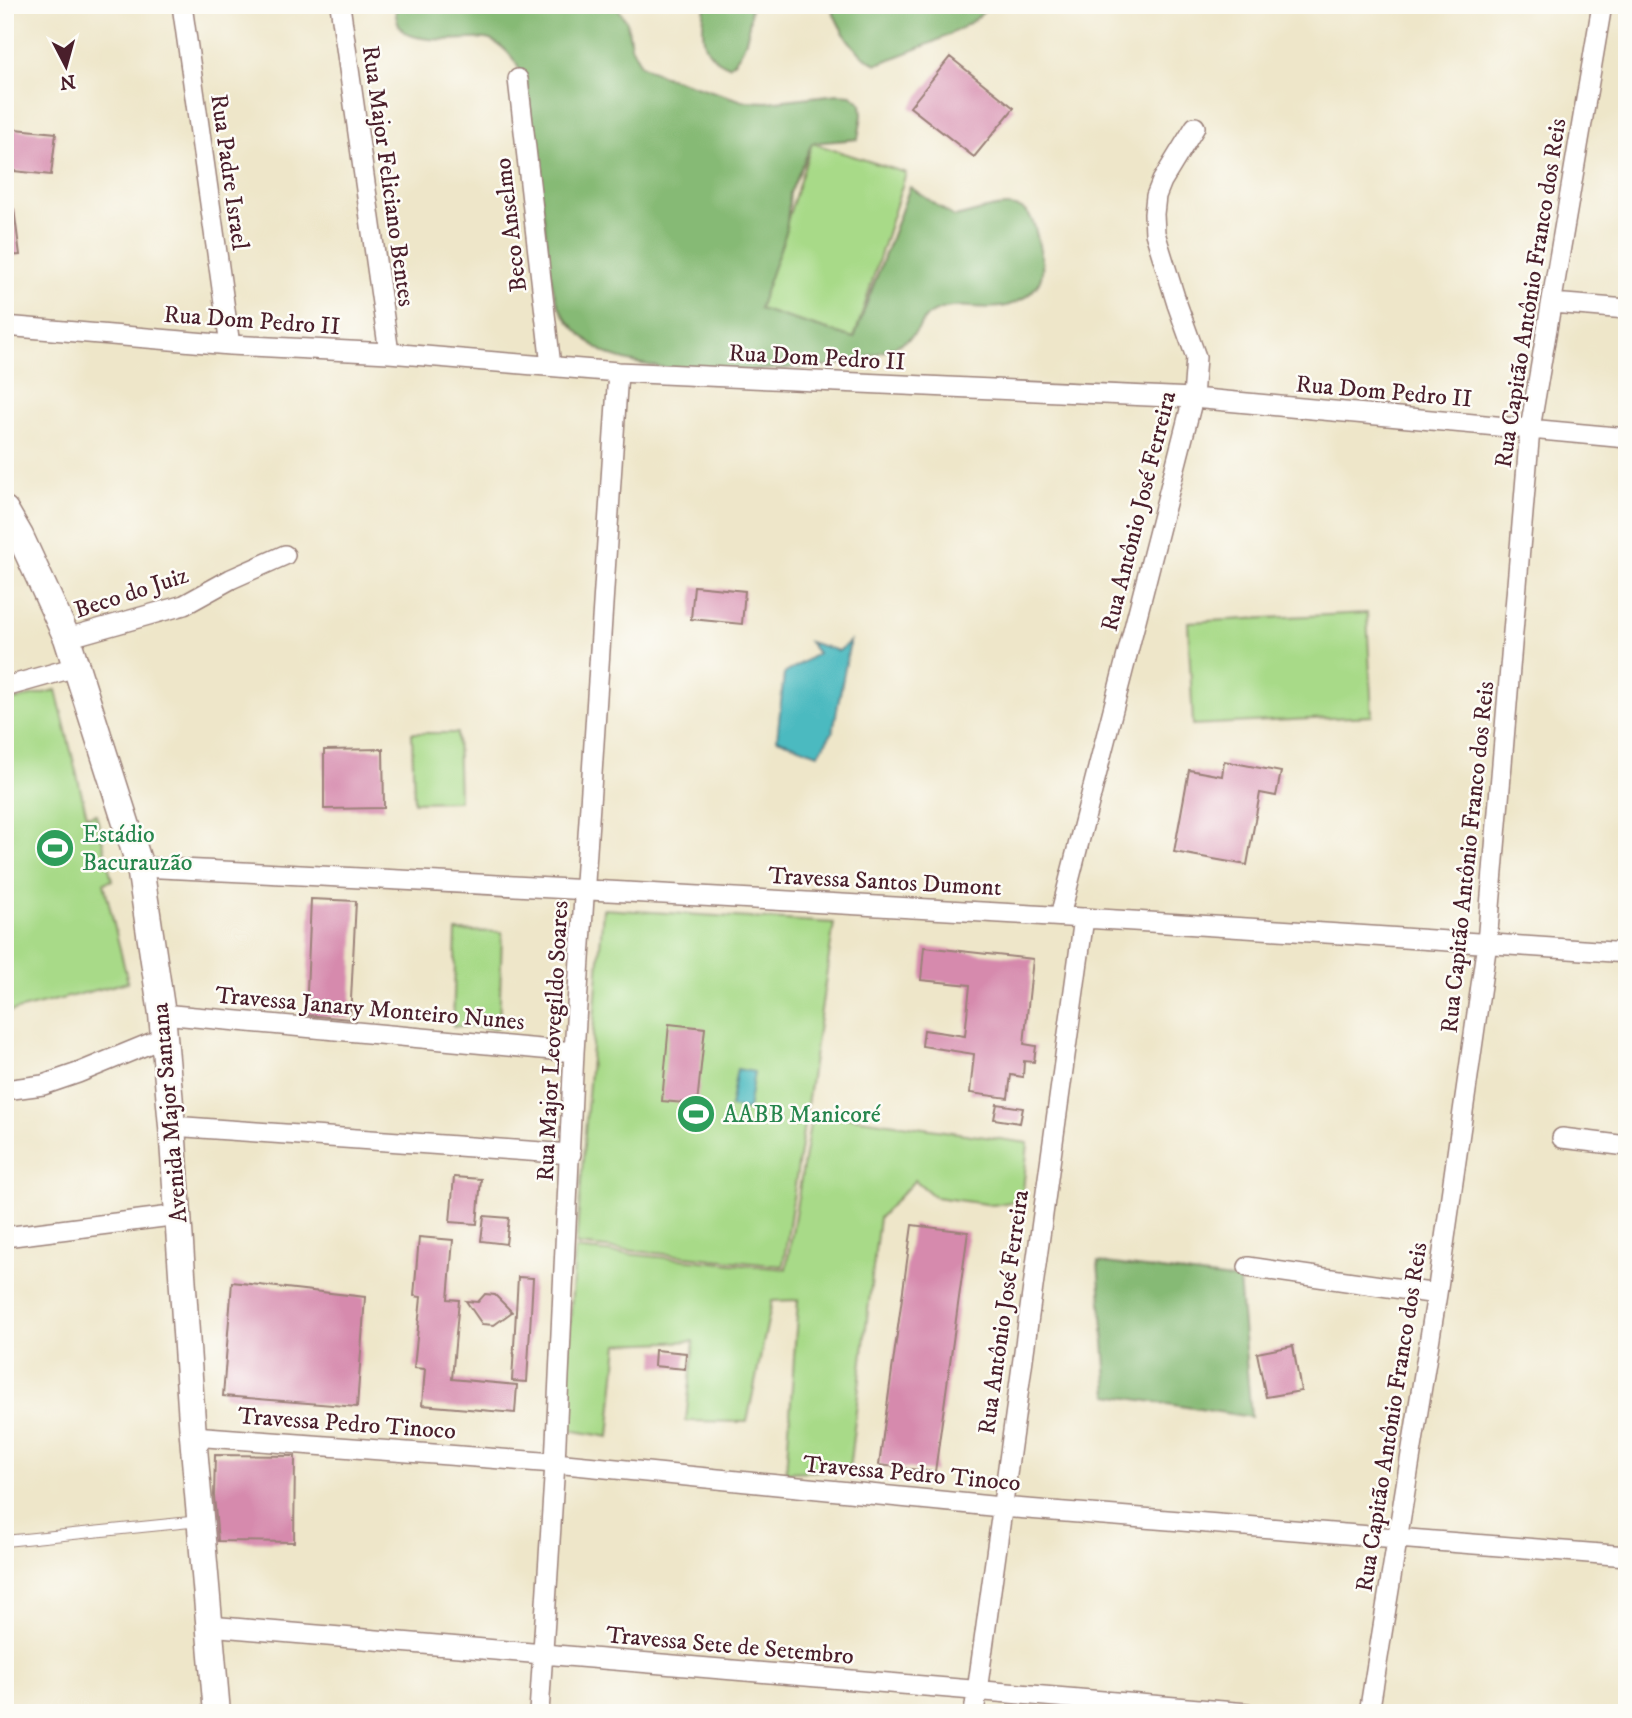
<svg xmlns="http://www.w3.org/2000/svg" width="1632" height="1718" viewBox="0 0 1632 1718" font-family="'IM FELL DW Pica',serif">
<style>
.green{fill:#a8da88;stroke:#797c5a;stroke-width:2}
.forest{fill:#86ba74;stroke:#686c50;stroke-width:2}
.water{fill:#4bbac0;stroke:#4a6c76;stroke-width:2}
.building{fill:#d68aad}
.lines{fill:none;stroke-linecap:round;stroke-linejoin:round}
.lane-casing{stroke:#9c827a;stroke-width:12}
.street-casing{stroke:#9c827a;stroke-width:22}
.secondary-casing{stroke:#9c827a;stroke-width:29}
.lane{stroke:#fff;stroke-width:10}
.street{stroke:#fff;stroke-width:19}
.secondary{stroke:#fff;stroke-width:26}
.labels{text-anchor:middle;stroke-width:5;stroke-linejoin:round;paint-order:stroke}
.street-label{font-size:24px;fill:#4a1f2b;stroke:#fdfcf7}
.leisure-label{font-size:24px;fill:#27864d;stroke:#fdfcf7;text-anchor:start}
</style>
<rect width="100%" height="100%" fill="#fdfcf7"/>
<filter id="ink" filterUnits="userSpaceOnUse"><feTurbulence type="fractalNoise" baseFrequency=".0143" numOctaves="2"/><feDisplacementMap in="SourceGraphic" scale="14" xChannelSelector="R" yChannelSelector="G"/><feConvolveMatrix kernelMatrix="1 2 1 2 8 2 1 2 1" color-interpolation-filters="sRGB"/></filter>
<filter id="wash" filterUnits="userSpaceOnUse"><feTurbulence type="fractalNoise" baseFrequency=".00686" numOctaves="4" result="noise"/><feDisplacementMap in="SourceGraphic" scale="28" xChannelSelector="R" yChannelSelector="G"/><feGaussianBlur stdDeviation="1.57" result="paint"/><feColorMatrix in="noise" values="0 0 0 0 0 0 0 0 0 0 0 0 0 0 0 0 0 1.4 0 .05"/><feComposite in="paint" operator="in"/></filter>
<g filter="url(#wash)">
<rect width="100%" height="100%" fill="#eee6c9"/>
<path class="green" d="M812,143L906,173L854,339L759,309Z
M1367,613L1372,716L1193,725L1188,622Z
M56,690L87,816L96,814L112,880L104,883L128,982L5,1013V702Z
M412,733H457L459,801L414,802Z
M603,909L834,923L783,1266L576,1245Z
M456,931L502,932L499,1028L453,1026Z
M812,1112L1028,1143L1022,1200L993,1205L935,1197L915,1180L879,1218L849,1470L786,1472L798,1300L772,1301L747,1422L686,1421L694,1341L618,1344L609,1437L563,1429L575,1249L786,1269Z"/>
<path class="forest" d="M395,5H616L627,22L631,46L641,65L661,75L743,101L767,102L838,94L851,95L861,103L862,115L858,139L812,143L790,193L786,232L759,309L854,338L910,187L954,217C975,214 1019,192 1032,220C1036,228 1038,241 1040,250C1043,262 1044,276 1037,286C1002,328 963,292 929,315C922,320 919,330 912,336C902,346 869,357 854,361C834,367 812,367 791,368C734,371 666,375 612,356C596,350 569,326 561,310C549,286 548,254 545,227C539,180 533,133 527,85C519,67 510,48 490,40C484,38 475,39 468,39C452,40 416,42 403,31C396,24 396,14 395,5Z
M705,5H751C749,29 748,51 729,66C698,54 702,33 705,5Z
M830,5H990C970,32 908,52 877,64C852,53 840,29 830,5Z
M1098,1262L1239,1280L1251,1417L1108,1395Z"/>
<path class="water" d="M850,641L833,731L818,754L777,739L784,674L818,653L809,642L839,651Z
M737,1069L754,1072L748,1110L730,1107Z"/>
<g id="blocks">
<path class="building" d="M950,57L1014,108L974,157L910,107Z
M5,128L56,133L51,175L5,170Z
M14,209L20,255L5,256V210Z
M694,586L745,591L742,624L691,619Z
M383,749L384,808L324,809V750Z
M1224,761L1281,772L1276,796L1260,793L1247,865L1174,852L1189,770L1222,776Z
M311,899L356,901L350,1019L306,1015Z
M924,947L1033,959L1024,1044L1036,1046L1034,1062L1024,1061L1023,1077L1011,1075L1008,1098L970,1093L974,1054L922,1046L924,1030L965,1036L970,985L921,980Z
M669,1024L705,1028L697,1104L662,1101Z
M997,1104L1023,1108L1020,1123L994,1119Z
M454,1177L481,1179L477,1224L450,1222Z
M484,1216L509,1218L506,1244L481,1241Z
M912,1225L968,1232L935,1472L879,1465Z
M419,1237L453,1240L448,1299L459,1300L452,1379L517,1385L515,1413L422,1405L425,1369L414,1368L421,1297L414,1296Z
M518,1277L533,1278L527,1382L512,1381Z
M232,1282L365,1297L357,1407L223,1396Z
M485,1294L495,1295L512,1312L494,1325L482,1324L466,1301L478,1302Z
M1293,1346L1301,1391L1266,1397L1257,1353Z
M655,1350L686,1353L685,1369L654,1366Z
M215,1455L295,1456L294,1542L218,1541L214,1496Z"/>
</g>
</g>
<g filter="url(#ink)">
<use href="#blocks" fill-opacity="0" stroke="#9c827a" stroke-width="2"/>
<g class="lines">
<g class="lane-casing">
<path id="lane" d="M5,1541L200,1521"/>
</g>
<g class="street-casing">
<path id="street" d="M182,5L230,345
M340,5L389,353
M518,79L551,366
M1552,303L1627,309
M5,326L230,345L389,353L618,372L1193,398L1627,438
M67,638L184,605L231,579L285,555
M5,687L76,667
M140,867C636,891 1132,919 1627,953
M1060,916L1193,398L1196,357L1177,304L1155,233L1154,214L1156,196L1162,181L1195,127
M162,1014L574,1052
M5,1090L43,1085L78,1073L163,1038
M172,1126L571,1154
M1562,1138L1627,1146
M5,1237L179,1215
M1248,1267L1437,1294
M193,1436L555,1463L1001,1507L1627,1556
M209,1626L1247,1713
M539,1713L555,1463L574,1052L618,372
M974,1713L1084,918
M1369,1713L1437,1294L1487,943L1530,429L1602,5"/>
</g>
<g class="secondary-casing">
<path id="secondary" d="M5,510L20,536L67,638L140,867L162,1014L172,1126L193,1436L217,1713"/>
</g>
<use href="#lane" class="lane"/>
<use href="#street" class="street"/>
<use href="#secondary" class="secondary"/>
</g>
</g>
<defs>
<g id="stadium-disc" transform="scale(2.0125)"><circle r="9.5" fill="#2e9e5b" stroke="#fdfcf7"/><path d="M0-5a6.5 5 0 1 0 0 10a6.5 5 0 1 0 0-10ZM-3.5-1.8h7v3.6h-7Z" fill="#fff"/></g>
</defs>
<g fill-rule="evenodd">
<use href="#stadium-disc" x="55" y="848"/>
<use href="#stadium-disc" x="696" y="1114"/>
</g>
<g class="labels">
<g class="street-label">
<text transform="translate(230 172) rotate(82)" y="8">Rua Padre Israel</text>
<text transform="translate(389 176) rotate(82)" y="8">Rua Major Feliciano Bentes</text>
<text transform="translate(510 225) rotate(-97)" y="8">Beco Anselmo</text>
<text transform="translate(1530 293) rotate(-81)" y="8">Rua Capitão Antônio Franco dos Reis</text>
<text transform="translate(252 320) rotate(4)" y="8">Rua Dom Pedro II</text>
<text transform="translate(817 357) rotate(3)" y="8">Rua Dom Pedro II</text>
<text transform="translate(1384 391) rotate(5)" y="8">Rua Dom Pedro II</text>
<text transform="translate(1138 511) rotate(-76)" y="8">Rua Antônio José Ferreira</text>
<text transform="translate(131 592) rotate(-18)" y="8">Beco do Juiz</text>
<text transform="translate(1467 857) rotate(-84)" y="8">Rua Capitão Antônio Franco dos Reis</text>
<text transform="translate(885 881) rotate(3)" y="8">Travessa Santos Dumont</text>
<text transform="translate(370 1008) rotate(5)" y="8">Travessa Janary Monteiro Nunes</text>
<text transform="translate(552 1041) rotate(-87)" y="8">Rua Major Leovegildo Soares</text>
<text transform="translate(169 1113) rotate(-95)" y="8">Avenida Major Santana</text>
<text transform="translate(1003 1312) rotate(-82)" y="8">Rua Antônio José Ferreira</text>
<text transform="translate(1391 1417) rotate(-81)" y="8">Rua Capitão Antônio Franco dos Reis</text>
<text transform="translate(347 1423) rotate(4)" y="8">Travessa Pedro Tinoco</text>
<text transform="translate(912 1473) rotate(5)" y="8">Travessa Pedro Tinoco</text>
<text transform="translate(730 1645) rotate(5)" y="8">Travessa Sete de Setembro</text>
</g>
<g class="leisure-label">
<text x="82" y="842">Estádio<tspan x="82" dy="28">Bacurauzão</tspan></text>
<text x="723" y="1122">AABB Manicoré</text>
</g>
</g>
<rect width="1632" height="1718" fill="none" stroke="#fdfcf7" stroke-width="28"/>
<g transform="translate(66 66) rotate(174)" stroke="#fdfcf7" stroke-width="5" paint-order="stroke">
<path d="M0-5L12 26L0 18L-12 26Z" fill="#4a1f2b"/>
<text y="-10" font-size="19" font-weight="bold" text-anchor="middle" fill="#4a1f2b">N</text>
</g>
</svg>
